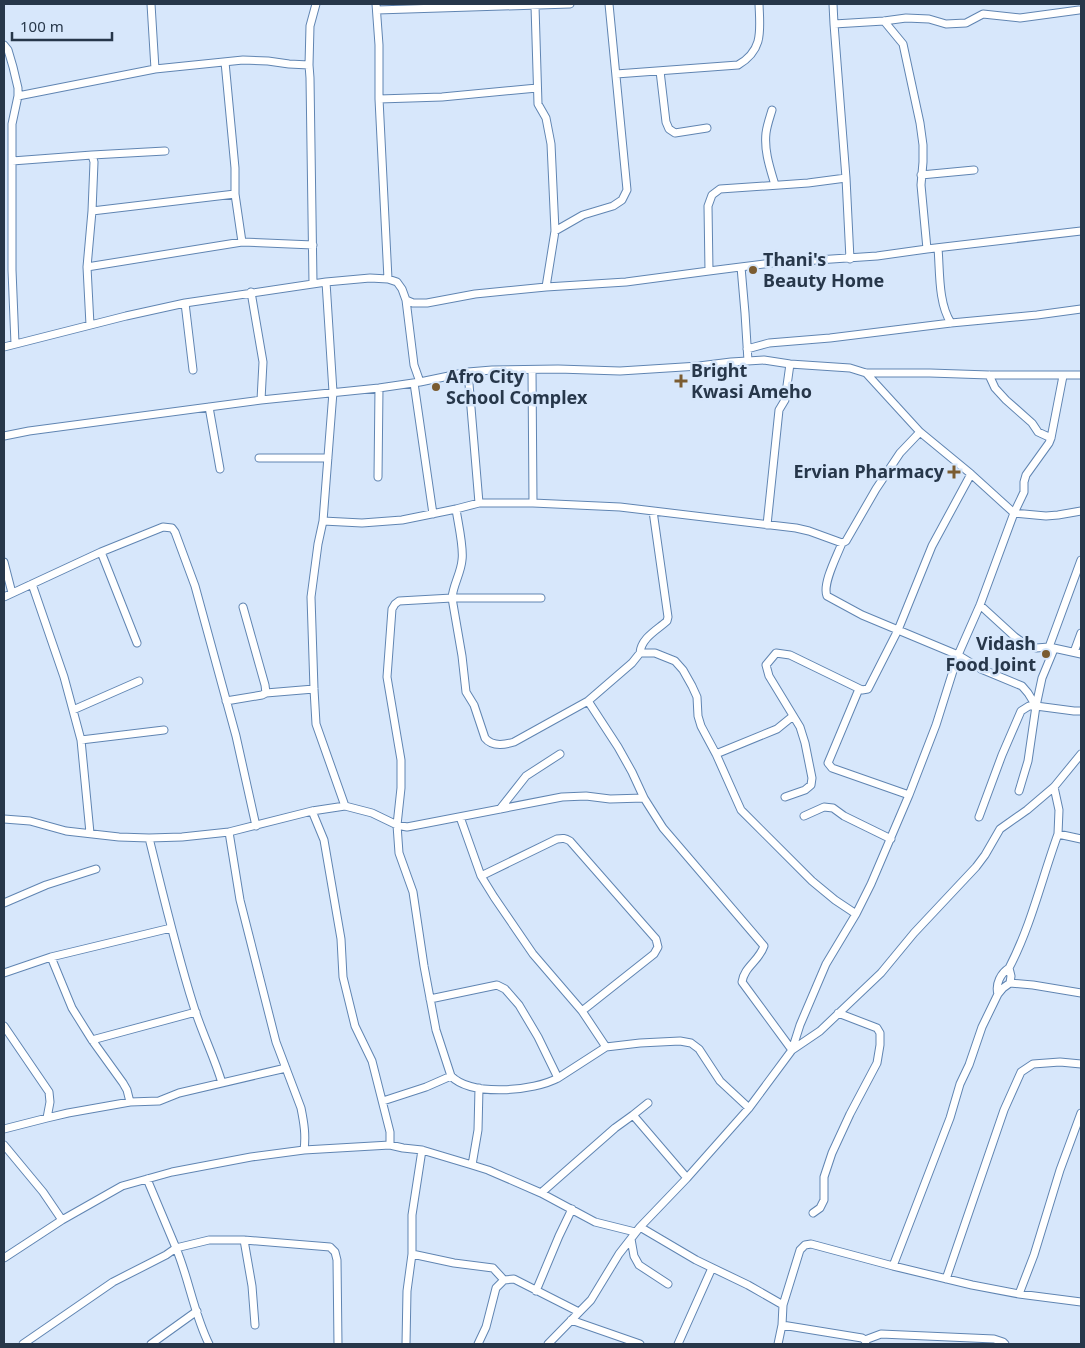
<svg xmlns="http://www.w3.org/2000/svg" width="1085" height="1348" viewBox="0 0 1085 1348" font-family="'Noto Sans',sans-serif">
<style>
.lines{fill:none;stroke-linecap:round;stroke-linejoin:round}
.minor-casing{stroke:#6085b2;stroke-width:9}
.minor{stroke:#fff;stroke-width:7}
.poi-dot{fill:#7b5c31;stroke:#d7e7fb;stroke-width:2}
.labels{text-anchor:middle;stroke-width:5;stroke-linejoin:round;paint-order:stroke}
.poi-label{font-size:18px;font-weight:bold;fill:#27374a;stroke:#d7e7fb;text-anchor:start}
</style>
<rect width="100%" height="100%" fill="#d7e7fb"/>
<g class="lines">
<g class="minor-casing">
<path id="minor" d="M151,4L155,69
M376,4L379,45V99L388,279
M833,4L834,24L884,21L906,18L929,19L946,24L966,23L983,14L1020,18L1079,10
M535,6L538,104L546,118L551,144L555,231L546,287
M377,10L570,4
M884,21L903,44L920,123L923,145V162L921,185L927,249
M834,24L846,178L850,259
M4,45L8,50L13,67L18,88V96L12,124V270L15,344
M225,62L235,168V194L242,242
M309,65L310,26L316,4
M660,71L666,122L669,129L675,133L707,128
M616,74L738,65C764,50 760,30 759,4
M18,96L155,69L243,60L268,61L289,64L309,65L310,78L313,283
M379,99L442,97L537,88
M772,110C770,117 767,125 766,133C764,151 770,168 775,185
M92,155L165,151
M12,161L92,155L94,162L92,211
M921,175L974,170
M555,231L583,215L613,206L622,200L627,190L609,4
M938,248C940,271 938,303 951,323
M87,267L242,242L313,245
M741,267L745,313L748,361
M709,271L708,206L712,195L720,189L808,183L846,178
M326,282L333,392L323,521L318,544L311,597L314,689L316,724L345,806
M251,292L263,362L261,400
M406,300L414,365L420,382L468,372L492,370L558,369L620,371L699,366L731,362L764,360L790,364L850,368L866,373H930L989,375H1081
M185,303L193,370
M90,325L87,267L92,211L235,194
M4,347L126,316L185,303L326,282L370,278L388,279L397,282L402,289L406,300L413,303H427L475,294L546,287L626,282L709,271L772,263L877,256L927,249L1081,231
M747,349L769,343L830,338L951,323L1037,315L1081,309
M532,370L533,503
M468,372L479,503
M866,373L920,432L971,474L1014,513L1046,516L1058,515L1081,511
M989,375L995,388L1006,400L1032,423L1038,432L1051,438
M414,383L433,514
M209,407L220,469
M920,432L900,453L876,489L846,541L842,543C837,556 822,584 827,596L862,615L958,655L981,669L1022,686L1028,693L1036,706
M4,436L29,431L261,400L379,388L420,382
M259,458H328
M378,477L379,388
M456,509C458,523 464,548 462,560C461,573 453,585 452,598L462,656L466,692L474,705L485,738C492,747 504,745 514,742L588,701L632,663L640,653H655L675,661L683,670L692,686L697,697L698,716L701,726L716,754L741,810L812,881L835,900L856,914
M323,521L362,523L402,520L456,509L479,503H533L620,507L796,528L809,531L842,543
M767,525L779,410L785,400L790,364
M101,552L137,643
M4,562L12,593
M32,584L64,677L81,740L90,833
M4,597L101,552L163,527L172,528L175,532L195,586L236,736L256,826
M541,598H452L399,601L395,604L392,609L387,677L401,760V788L397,825L399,853L413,892L424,966L436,1030L451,1076C472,1097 534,1091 558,1078L606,1047L640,1043L680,1041L691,1043L699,1049L720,1081L749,1108
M980,605L1015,637L1025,644L1036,648L1049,647L1081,654
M1049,647L1081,560
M1074,652L1081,633
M640,653C641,638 657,630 667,621L668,617L653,511
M859,689L828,763L832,768L909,795
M266,693L314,689
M226,701L262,695L266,693L265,685L243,607
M588,701L618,747L632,772L644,798L663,828L764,946C759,961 744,967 742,982L792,1050
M73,710L139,681
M81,740L164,730
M716,754L777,729L793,716
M1054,787L1059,810L1058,834L1081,839
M1019,791L1028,761L1036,706L1042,678L1054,649
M785,797L805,790L811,785L812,778L805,743L800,727L769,676L766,665L776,653L790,655L862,690L868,689L898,630L932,546L971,474
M500,809L526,776L560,754
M312,811L324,840L341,939L343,977L355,1026L372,1061L390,1132V1145
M804,816L824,807L833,808L844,816L891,839
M460,817L481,876L494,897L533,954L582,1011L606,1047
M979,817L1002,755L1021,711L1029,706H1036L1074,711H1081
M4,819L30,821L66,831L119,837L149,838L182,837L229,832L312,811L345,806L372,813L397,825L407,827L562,797L586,796L610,799L644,798
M229,832L240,900L276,1042L301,1108C304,1123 306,1135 304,1150
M149,838C163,894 176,950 193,1004C201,1031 214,1056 222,1083
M481,876L557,839C563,838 565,838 570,841L656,939L658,947L654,954L582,1011
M4,903L46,885L96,869
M51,957L72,1008L92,1040L123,1083L127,1090L130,1102
M4,973L51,957L171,928
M1010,983L1011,976L1009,968C1031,926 1042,878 1058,834
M998,994C995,984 1001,973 1009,968
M430,999L497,985L505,989L519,1005L538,1037L558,1078
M4,1026L49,1092L50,1102L47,1118
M92,1040L196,1012
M792,1050L800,1025L826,964L856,914L871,884L909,795L936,725L958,655L980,605L1014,513L1024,492V482L1026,475L1049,443L1051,438L1063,376
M479,1088L478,1130L472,1165L488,1170L541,1193L595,1222L635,1232
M383,1101L426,1087L451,1076
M648,1103L633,1115L687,1178
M4,1129L47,1118L68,1113L130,1102L159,1101L179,1093L286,1068
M4,1145L43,1192L62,1220
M147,1179L176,1248L209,1240H244L330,1247L335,1252L337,1260L338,1344
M541,1193L615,1128L633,1115
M813,1213L820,1208L824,1200V1177L832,1153L850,1114L877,1063L880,1045V1033L877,1028L838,1013
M640,1227L696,1260L748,1285L783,1305
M631,1239L634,1256L639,1265L668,1284
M244,1240L252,1286L255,1325
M412,1254L454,1263L493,1268L504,1280
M4,1258L62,1220L122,1186L172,1172L251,1157L304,1150L390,1145L403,1148L422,1150L472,1165
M893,1266L950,1118L960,1084L969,1065L982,1027L998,994L1003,988L1010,983L1033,985L1081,993
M946,1279L1004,1110L1021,1072L1033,1064L1060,1062L1081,1064
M536,1291L559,1236L572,1209
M1019,1294L1034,1255L1060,1170L1081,1113
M571,1320L640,1344
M782,1325L862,1338L865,1340L866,1344
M865,1340L881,1334L994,1339L1003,1342L1005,1344
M23,1344L113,1282L166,1255L176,1248C189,1279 194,1314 209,1344
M151,1344L197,1311
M406,1344L407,1291L412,1254V1215L422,1150
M478,1344L486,1327L496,1288L504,1280L514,1279L579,1312
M548,1344L591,1300L619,1254L640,1227L687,1178L749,1108L792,1050L820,1031L881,973L914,933L976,867L985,855L1000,829L1027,810L1054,787L1081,754
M678,1344L712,1268
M778,1344L782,1325L783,1305L800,1250L805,1245L811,1244L893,1266L972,1285L1019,1294L1081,1302"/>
</g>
<use href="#minor" class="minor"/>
</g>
<g class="poi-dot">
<circle cx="753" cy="270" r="5"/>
<path d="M678.5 373.5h5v5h5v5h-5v5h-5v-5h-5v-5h5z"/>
<circle cx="436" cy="387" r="5"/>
<path d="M951.5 464.5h5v5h5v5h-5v5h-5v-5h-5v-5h5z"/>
<circle cx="1046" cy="654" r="5"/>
</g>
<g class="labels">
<g class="poi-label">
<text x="763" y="266">Thani's<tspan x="763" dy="21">Beauty Home</tspan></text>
<text x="691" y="377">Bright<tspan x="691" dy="21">Kwasi Ameho</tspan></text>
<text x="446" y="383">Afro City<tspan x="446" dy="21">School Complex</tspan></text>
<text x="944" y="478" text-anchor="end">Ervian Pharmacy</text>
<text x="1036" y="650" text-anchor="end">Vidash<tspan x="1036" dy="21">Food Joint</tspan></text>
</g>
</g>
<rect width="1085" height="1348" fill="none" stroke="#27374a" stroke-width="10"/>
<path d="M12 32v8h100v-8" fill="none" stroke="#27374a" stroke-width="2.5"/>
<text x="20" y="32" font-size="15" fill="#27374a" stroke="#d7e7fb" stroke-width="4" paint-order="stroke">100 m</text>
</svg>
